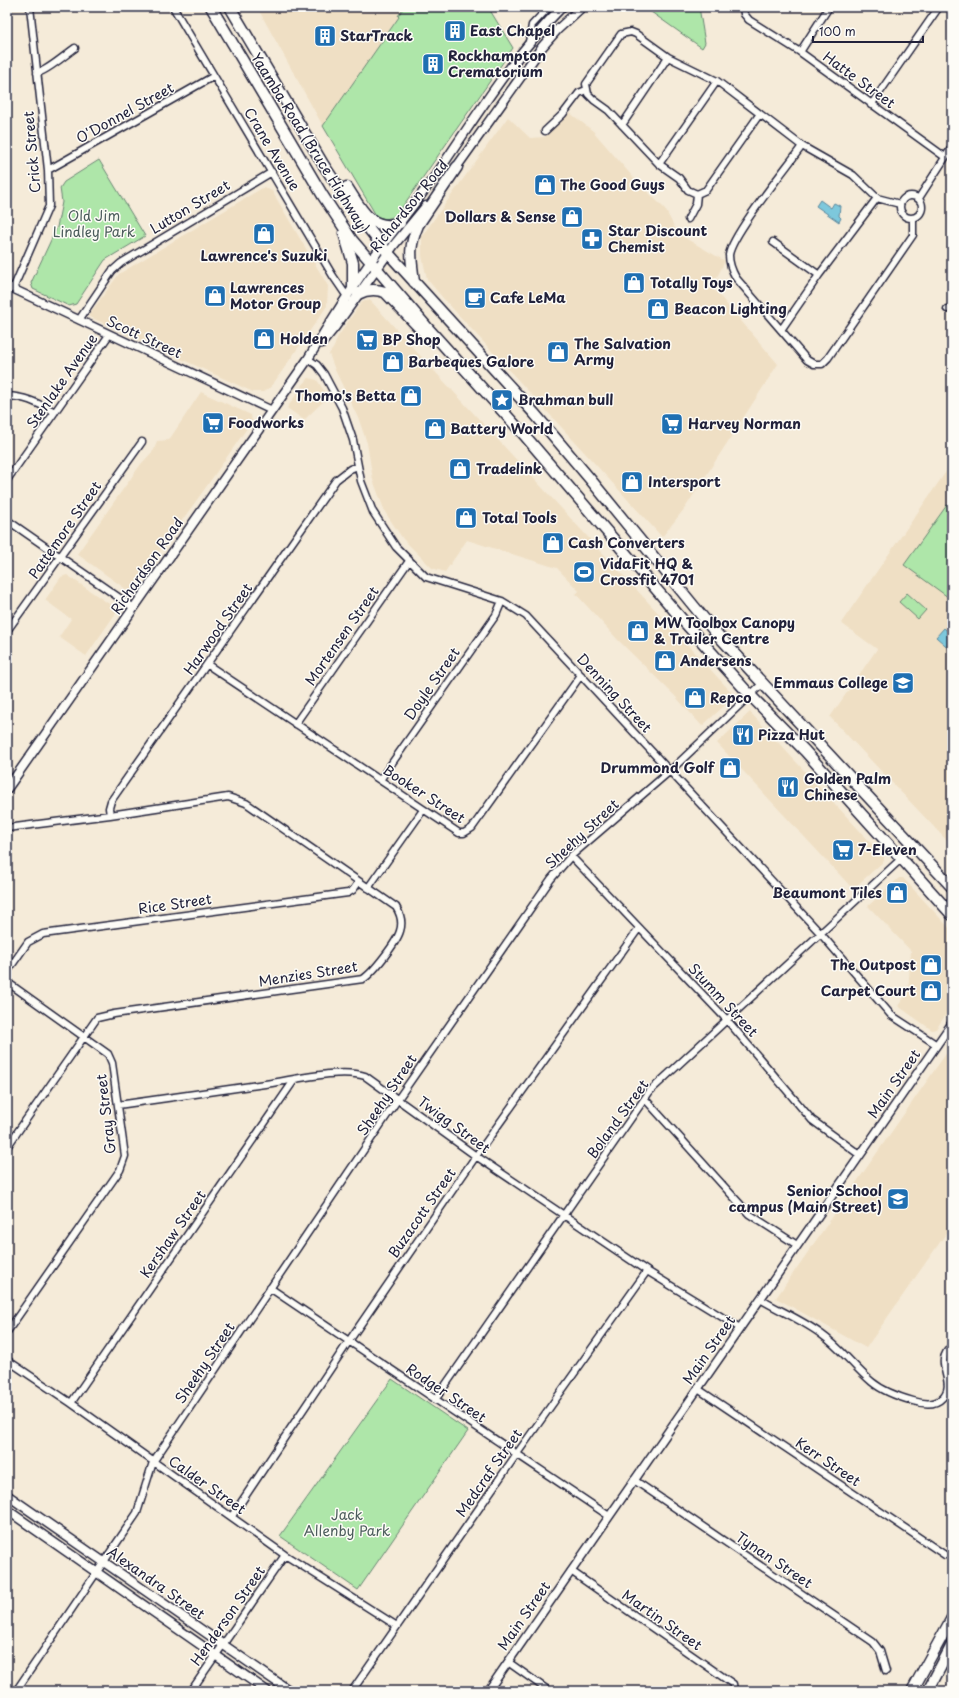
<svg xmlns="http://www.w3.org/2000/svg" width="959" height="1698" viewBox="0 0 959 1698" font-family="'Playpen Sans',sans-serif">
<style>
.built{fill:#efdfc4}
.green{fill:#aee6a9;stroke:#688472}
.water{fill:#7dc8dc;stroke:#59869c}
.lines{fill:none;stroke-linecap:round;stroke-linejoin:round}
.minor-casing{stroke:#22223b;stroke-width:9}
.tertiary-casing{stroke:#22223b;stroke-width:10}
.secondary-casing{stroke:#22223b;stroke-width:11}
.trunk-casing{stroke:#22223b;stroke-width:13}
.minor{stroke:#fdfcf7;stroke-width:6}
.tertiary{stroke:#fdfcf7;stroke-width:7}
.secondary{stroke:#fdfcf7;stroke-width:8}
.trunk{stroke:#fdfcf7;stroke-width:10}
.labels{text-anchor:middle;stroke-width:3;stroke-linejoin:round;paint-order:stroke}
.poi-label{font-size:14px;font-weight:bold;fill:#22223b;stroke:#fdfcf7;text-anchor:start}
.street-label{font-size:14px;fill:#22223b;stroke:#fdfcf7}
.park-label{font-size:14px;fill:#4c5d5c;stroke:#fdfcf7}
</style>
<rect width="100%" height="100%" fill="#f5ebd9"/>
<filter id="ink" filterUnits="userSpaceOnUse"><feTurbulence type="fractalNoise" baseFrequency=".025" numOctaves="2"/><feDisplacementMap in="SourceGraphic" scale="8" xChannelSelector="R" yChannelSelector="G"/><feConvolveMatrix kernelMatrix="1 2 1 2 8 2 1 2 1" color-interpolation-filters="sRGB"/></filter>
<g filter="url(#ink)">
<path class="built" d="M257,7H406L323,126Z
M570,113L593,131L632,176L665,209L678,234L725,261L712,287L778,364L685,508L662,537L443,298L427,279L422,256V236L508,117L530,138L545,137Z
M264,187L272,191L328,286L327,306L271,387L263,392H253L88,316L119,274Z
M370,300L415,350L733,694V698L702,726L674,695L618,640L576,594L579,591L557,568L467,540L445,572L432,568L403,539L385,512L373,480L367,443L359,420L335,370L329,354L334,347L337,338L356,310L363,301Z
M309,378L317,380L328,397L304,420L287,408L306,380Z
M201,392L251,415L252,421L204,490L130,592L77,554L141,464L154,450L157,441L169,440Z
M952,463V846L830,717L877,649L841,623Z
M67,575L118,610L86,656L59,637L71,619L45,600L61,577Z
M750,712L884,857V861L853,889L717,743Z
M899,878H903L952,931V1006L936,1029L932,1030L898,1006L908,992L911,951L868,906Z
M952,1045V1225L866,1348L776,1298Z"/>
<path class="green" d="M404,7H488L513,48L396,216L386,219L377,217L323,126L399,17L398,16Z
M644,7H699L705,43L702,48Z
M99,160L145,236L105,260L76,304L69,306L33,289L31,283L57,227L62,202L60,188L64,182Z
M947,505L952,508V600L904,565Z
M907,593L926,610L918,619L899,602Z
M392,1379L468,1431L358,1590L280,1536Z"/>
<path class="water" d="M820,200L831,208L834,203L840,206L839,216L841,218L839,222L816,206Z
M944,628L952,635V651L936,637Z"/>
<g class="lines">
<g class="minor-casing">
<path id="minor" d="M173,7L333,276L348,298
M743,7L744,14L749,20L800,52L945,157
M529,42L532,25L549,7
M800,52L829,7
M37,73C47,71 65,55 75,48
M871,105L939,7
M759,115L706,190L697,194L688,190L679,178L659,164L608,110L594,100L588,94L586,84L621,34L631,32L636,34L668,57L717,81L802,146L853,175L877,198L900,204
M622,125L668,57
M545,131L563,114L579,93L586,90
M802,146C787,167 732,234 729,255C729,264 732,271 736,278L807,360L814,364H822L828,358L913,235V218
M659,164L717,81
M48,170L214,76
M900 207a11 11 0 1 1 22 0a11 11 0 1 1-22 0Z
M919,198L952,147
M688,219L696,204L697,194
M773,242L819,275
M13,289L49,206L48,170L30,7
M947,309L952,308
M79,320L112,271L121,263L272,172
M781,330L819,275L877,198
M308,359L317,365L324,374L342,408L353,440L361,481L373,512L396,547L426,577L502,601L526,616L821,934L891,1015L937,1045
M7,396C27,397 37,403 55,412
M7,480L109,335
M7,520L134,608
M7,631L142,442
M208,665L459,833H464L472,828L581,675
M295,724L409,561
M380,780L496,615L502,601
M110,815L109,808L111,801L336,480L350,469L358,466
M7,828L110,815L228,797L246,803L396,907C401,915 403,922 400,931C397,942 373,973 363,979L114,1014L97,1018L7,1147
M571,856L727,1020L812,1120L860,1155
M368,888L423,810
M7,972L28,942L43,934L348,893L353,890L358,883
M7,982L108,1054L112,1063L125,1156L120,1170L7,1332
M645,1099L749,1214L797,1245
M118,1105C169,1098 221,1090 272,1083C297,1079 342,1068 365,1076L476,1156L647,1271L740,1328
M270,1288L609,1516
M760,1299C780,1311 802,1320 821,1334C841,1348 854,1367 872,1382C884,1392 899,1397 913,1401C923,1404 935,1406 942,1398C959,1382 931,1363 952,1346
M7,1360L71,1403L285,1555L397,1626
M698,1389L945,1555
M435,1400L650,1091L902,858
M71,1403L295,1079
M634,1480L873,1642L880,1651L886,1671
M232,1516L349,1341L476,1156L639,928
M571,1571L733,1684L734,1691
M508,1662L549,1691
M16,1691L137,1513L153,1462L398,1099L551,879L571,856L670,771L763,683
M191,1691L285,1555
M352,1691L516,1455L647,1271"/>
</g>
<g class="tertiary-casing">
<path id="tertiary" d="M7,286L271,410
M488,1691L952,1023"/>
</g>
<g class="secondary-casing">
<path id="secondary" d="M453,172L542,47L557,30L582,7
M322,343L335,327L394,245L426,206
M7,789L308,359C331,320 355,283 381,247C400,222 420,197 438,172C477,115 513,56 562,7
M7,1495L290,1691
M7,1510L267,1691"/>
</g>
<g class="trunk-casing">
<path id="trunk" d="M211,7L323,196L352,240L426,326L526,437L686,624L750,695L805,751L952,915
M230,7L323,164L353,209L388,253L534,413L590,479L715,632L952,887
M347,187C360,207 371,233 400,223
M344,233L353,263V288
M414,282C411,257 408,249 418,225L457,167
M358,294C367,289 376,289 385,292L430,339
M912,1691L952,1618
M928,1691L952,1645"/>
</g>
<use href="#minor" class="minor"/>
<use href="#tertiary" class="tertiary"/>
<use href="#secondary" class="secondary"/>
<use href="#trunk" class="trunk"/>
</g>
</g>
<defs>
<g id="building-square" transform="scale(1.15)"><rect x="-9" y="-9" width="18" height="18" rx="4" fill="#1f6fb2" stroke="#fdfcf7"/><path d="M-4-6H4V6H1V3H-1V6H-4ZM-2.5-4.3h1.7v1.8h-1.7ZM.8-4.3h1.7v1.8H.8ZM-2.5-1h1.7V.8h-1.7ZM.8-1h1.7V.8H.8Z" fill="#fff"/></g>
<g id="shop-square" transform="scale(1.15)"><rect x="-9" y="-9" width="18" height="18" rx="4" fill="#1f6fb2" stroke="#fdfcf7"/><path d="M-5-2.5h2.3a2.7 3.5 0 0 1 5.4 0H5L5.5 6h-11ZM-1.5-2.5h3a1.5 2.3 0 0 0-3 0Z" fill="#fff"/></g>
<g id="pharmacy-square" transform="scale(1.15)"><rect x="-9" y="-9" width="18" height="18" rx="4" fill="#1f6fb2" stroke="#fdfcf7"/><path d="M-2-6h4v4h4v4h-4v4h-4v-4h-4v-4h4Z" fill="#fff"/></g>
<g id="cafe-square" transform="scale(1.15)"><rect x="-9" y="-9" width="18" height="18" rx="4" fill="#1f6fb2" stroke="#fdfcf7"/><path d="M-5.5-4.5H6V0H3Q3 3.5 0 3.5H-2.5Q-5.5 3.5-5.5 0ZM3-3.2v2h1.7v-2ZM-6 4.5H4V6H-6Z" fill="#fff"/></g>
<g id="supermarket-square" transform="scale(1.15)"><rect x="-9" y="-9" width="18" height="18" rx="4" fill="#1f6fb2" stroke="#fdfcf7"/><path d="M-6-5.5h2.5l.6 2H6L4.5 2H-2.5L-4.4-4H-6ZM-1.5 3.2a1.3 1.3 0 1 0 .1 0ZM3 3.2a1.3 1.3 0 1 0 .1 0Z" fill="#fff"/></g>
<g id="sight-square" transform="scale(1.15)"><rect x="-9" y="-9" width="18" height="18" rx="4" fill="#1f6fb2" stroke="#fdfcf7"/><path d="M0-6L1.8-2.2L6-1.7L2.9 1.2L3.7 5.4L0 3.3L-3.7 5.4L-2.9 1.2L-6-1.7L-1.8-2.2Z" fill="#fff"/></g>
<g id="stadium-square" transform="scale(1.15)"><rect x="-9" y="-9" width="18" height="18" rx="4" fill="#1f6fb2" stroke="#fdfcf7"/><path d="M0-5a6.5 5 0 1 0 0 10a6.5 5 0 1 0 0-10ZM-3.5-1.8h7v3.6h-7Z" fill="#fff"/></g>
<g id="school-square" transform="scale(1.15)"><rect x="-9" y="-9" width="18" height="18" rx="4" fill="#1f6fb2" stroke="#fdfcf7"/><path d="M0-5L7-2L0 1L-7-2ZM-4 1L0 2.5L4 1V4Q0 6-4 4Z" fill="#fff"/></g>
<g id="restaurant-square" transform="scale(1.15)"><rect x="-9" y="-9" width="18" height="18" rx="4" fill="#1f6fb2" stroke="#fdfcf7"/><path d="M-5-6h1v4h1v-4h1v4h1v-4h1v5L-1.5 .5V6h-2V.5L-5-1ZM5-6V6H3V1.5H1.5Q1.5-4 5-6Z" fill="#fff"/></g>
</defs>
<g fill-rule="evenodd">
<use href="#building-square" x="455" y="31"/>
<use href="#building-square" x="325" y="36"/>
<use href="#building-square" x="433" y="64"/>
<use href="#shop-square" x="545" y="185"/>
<use href="#shop-square" x="572" y="217"/>
<use href="#shop-square" x="264" y="234"/>
<use href="#pharmacy-square" x="592" y="239"/>
<use href="#shop-square" x="634" y="283"/>
<use href="#shop-square" x="215" y="296"/>
<use href="#cafe-square" x="475" y="298"/>
<use href="#shop-square" x="658" y="309"/>
<use href="#shop-square" x="264" y="339"/>
<use href="#supermarket-square" x="367" y="340"/>
<use href="#shop-square" x="558" y="352"/>
<use href="#shop-square" x="393" y="362"/>
<use href="#shop-square" x="411" y="396"/>
<use href="#sight-square" x="502" y="400"/>
<use href="#supermarket-square" x="213" y="423"/>
<use href="#supermarket-square" x="672" y="424"/>
<use href="#shop-square" x="435" y="429"/>
<use href="#shop-square" x="460" y="469"/>
<use href="#shop-square" x="632" y="482"/>
<use href="#shop-square" x="466" y="518"/>
<use href="#shop-square" x="553" y="543"/>
<use href="#stadium-square" x="584" y="572"/>
<use href="#shop-square" x="638" y="631"/>
<use href="#shop-square" x="665" y="661"/>
<use href="#school-square" x="903" y="683"/>
<use href="#shop-square" x="695" y="698"/>
<use href="#restaurant-square" x="743" y="735"/>
<use href="#shop-square" x="730" y="768"/>
<use href="#restaurant-square" x="788" y="787"/>
<use href="#supermarket-square" x="843" y="850"/>
<use href="#shop-square" x="897" y="893"/>
<use href="#shop-square" x="931" y="965"/>
<use href="#shop-square" x="931" y="991"/>
<use href="#school-square" x="898" y="1199"/>
</g>
<g class="labels">
<g class="poi-label">
<text x="470" y="36">East Chapel</text>
<text x="340" y="41">StarTrack</text>
<text x="448" y="61">Rockhampton<tspan x="448" dy="16">Crematorium</tspan></text>
<text x="560" y="190">The Good Guys</text>
<text x="556" y="222" text-anchor="end">Dollars &amp; Sense</text>
<text x="608" y="236">Star Discount<tspan x="608" dy="16">Chemist</tspan></text>
<text x="264" y="261" text-anchor="middle">Lawrence's Suzuki</text>
<text x="650" y="288">Totally Toys</text>
<text x="230" y="293">Lawrences<tspan x="230" dy="16">Motor Group</tspan></text>
<text x="490" y="303">Cafe LeMa</text>
<text x="674" y="314">Beacon Lighting</text>
<text x="280" y="344">Holden</text>
<text x="382" y="345">BP Shop</text>
<text x="574" y="349">The Salvation<tspan x="574" dy="16">Army</tspan></text>
<text x="408" y="367">Barbeques Galore</text>
<text x="396" y="401" text-anchor="end">Thomo's Betta</text>
<text x="518" y="405">Brahman bull</text>
<text x="228" y="428">Foodworks</text>
<text x="688" y="429">Harvey Norman</text>
<text x="450" y="434">Battery World</text>
<text x="476" y="474">Tradelink</text>
<text x="648" y="487">Intersport</text>
<text x="482" y="523">Total Tools</text>
<text x="568" y="548">Cash Converters</text>
<text x="600" y="569">VidaFit HQ &amp;<tspan x="600" dy="16">Crossfit 4701</tspan></text>
<text x="654" y="628">MW Toolbox Canopy<tspan x="654" dy="16">&amp; Trailer Centre</tspan></text>
<text x="680" y="666">Andersens</text>
<text x="888" y="688" text-anchor="end">Emmaus College</text>
<text x="710" y="703">Repco</text>
<text x="758" y="740">Pizza Hut</text>
<text x="714" y="773" text-anchor="end">Drummond Golf</text>
<text x="804" y="784">Golden Palm<tspan x="804" dy="16">Chinese</tspan></text>
<text x="858" y="855">7-Eleven</text>
<text x="882" y="898" text-anchor="end">Beaumont Tiles</text>
<text x="916" y="970" text-anchor="end">The Outpost</text>
<text x="916" y="996" text-anchor="end">Carpet Court</text>
<text x="882" y="1196" text-anchor="end">Senior School<tspan x="882" dy="16">campus (Main Street)</tspan></text>
</g>
<g class="street-label">
<text transform="translate(859 80) rotate(36)" y="5">Hatte Street</text>
<text transform="translate(125 113) rotate(-29)" y="5">O'Donnel Street</text>
<text transform="translate(310 143) rotate(58)" y="5">Yaamba Road (Bruce Highway)</text>
<text transform="translate(272 149) rotate(59)" y="5">Crane Avenue</text>
<text transform="translate(32 152) rotate(-95)" y="5">Crick Street</text>
<text transform="translate(409 206) rotate(-51)" y="5">Richardson Road</text>
<text transform="translate(190 207) rotate(-31)" y="5">Lutton Street</text>
<text transform="translate(144 337) rotate(25)" y="5">Scott Street</text>
<text transform="translate(62 381) rotate(-55)" y="5">Stenlake Avenue</text>
<text transform="translate(65 530) rotate(-55)" y="5">Pattemore Street</text>
<text transform="translate(147 566) rotate(-55)" y="5">Richardson Road</text>
<text transform="translate(218 629) rotate(-55)" y="5">Harwood Street</text>
<text transform="translate(342 636) rotate(-55)" y="5">Mortensen Street</text>
<text transform="translate(432 684) rotate(-55)" y="5">Doyle Street</text>
<text transform="translate(614 693) rotate(47)" y="5">Denning Street</text>
<text transform="translate(424 794) rotate(33)" y="5">Booker Street</text>
<text transform="translate(582 834) rotate(-43)" y="5">Sheehy Street</text>
<text transform="translate(175 904) rotate(-8)" y="5">Rice Street</text>
<text transform="translate(308 974) rotate(-9)" y="5">Menzies Street</text>
<text transform="translate(723 1000) rotate(47)" y="5">Stumm Street</text>
<text transform="translate(894 1084) rotate(-55)" y="5">Main Street</text>
<text transform="translate(387 1095) rotate(-56)" y="5">Sheehy Street</text>
<text transform="translate(106 1114) rotate(-97)" y="5">Gray Street</text>
<text transform="translate(618 1119) rotate(-54)" y="5">Boland Street</text>
<text transform="translate(454 1125) rotate(36)" y="5">Twigg Street</text>
<text transform="translate(422 1213) rotate(-55)" y="5">Buzacott Street</text>
<text transform="translate(173 1234) rotate(-55)" y="5">Kershaw Street</text>
<text transform="translate(709 1350) rotate(-55)" y="5">Main Street</text>
<text transform="translate(205 1363) rotate(-56)" y="5">Sheehy Street</text>
<text transform="translate(446 1393) rotate(34)" y="5">Rodger Street</text>
<text transform="translate(828 1462) rotate(34)" y="5">Kerr Street</text>
<text transform="translate(489 1473) rotate(-55)" y="5">Medcraf Street</text>
<text transform="translate(207 1485) rotate(35)" y="5">Calder Street</text>
<text transform="translate(774 1560) rotate(34)" y="5">Tynan Street</text>
<text transform="translate(156 1583) rotate(35)" y="5">Alexandra Street</text>
<text transform="translate(228 1616) rotate(-55)" y="5">Henderson Street</text>
<text transform="translate(524 1616) rotate(-55)" y="5">Main Street</text>
<text transform="translate(662 1620) rotate(35)" y="5">Martin Street</text>
</g>
<g class="park-label">
<text x="94" y="221">Old Jim<tspan x="94" dy="16">Lindley Park</tspan></text>
<text x="347" y="1520">Jack<tspan x="347" dy="16">Allenby Park</tspan></text>
</g>
</g>
<rect width="959" height="1698" fill="none" stroke="#fdfcf7" stroke-width="24"/>
<rect x="12" y="12" width="935" height="1674" fill="none" stroke="#22223b" stroke-width="1.5" filter="url(#ink)"/>
<path d="M813 36v6h110v-6" fill="none" stroke="#22223b" stroke-width="2"/>
<text x="819" y="36" font-size="12" fill="#22223b" stroke="#fdfcf7" stroke-width="3" paint-order="stroke">100 m</text>
</svg>
